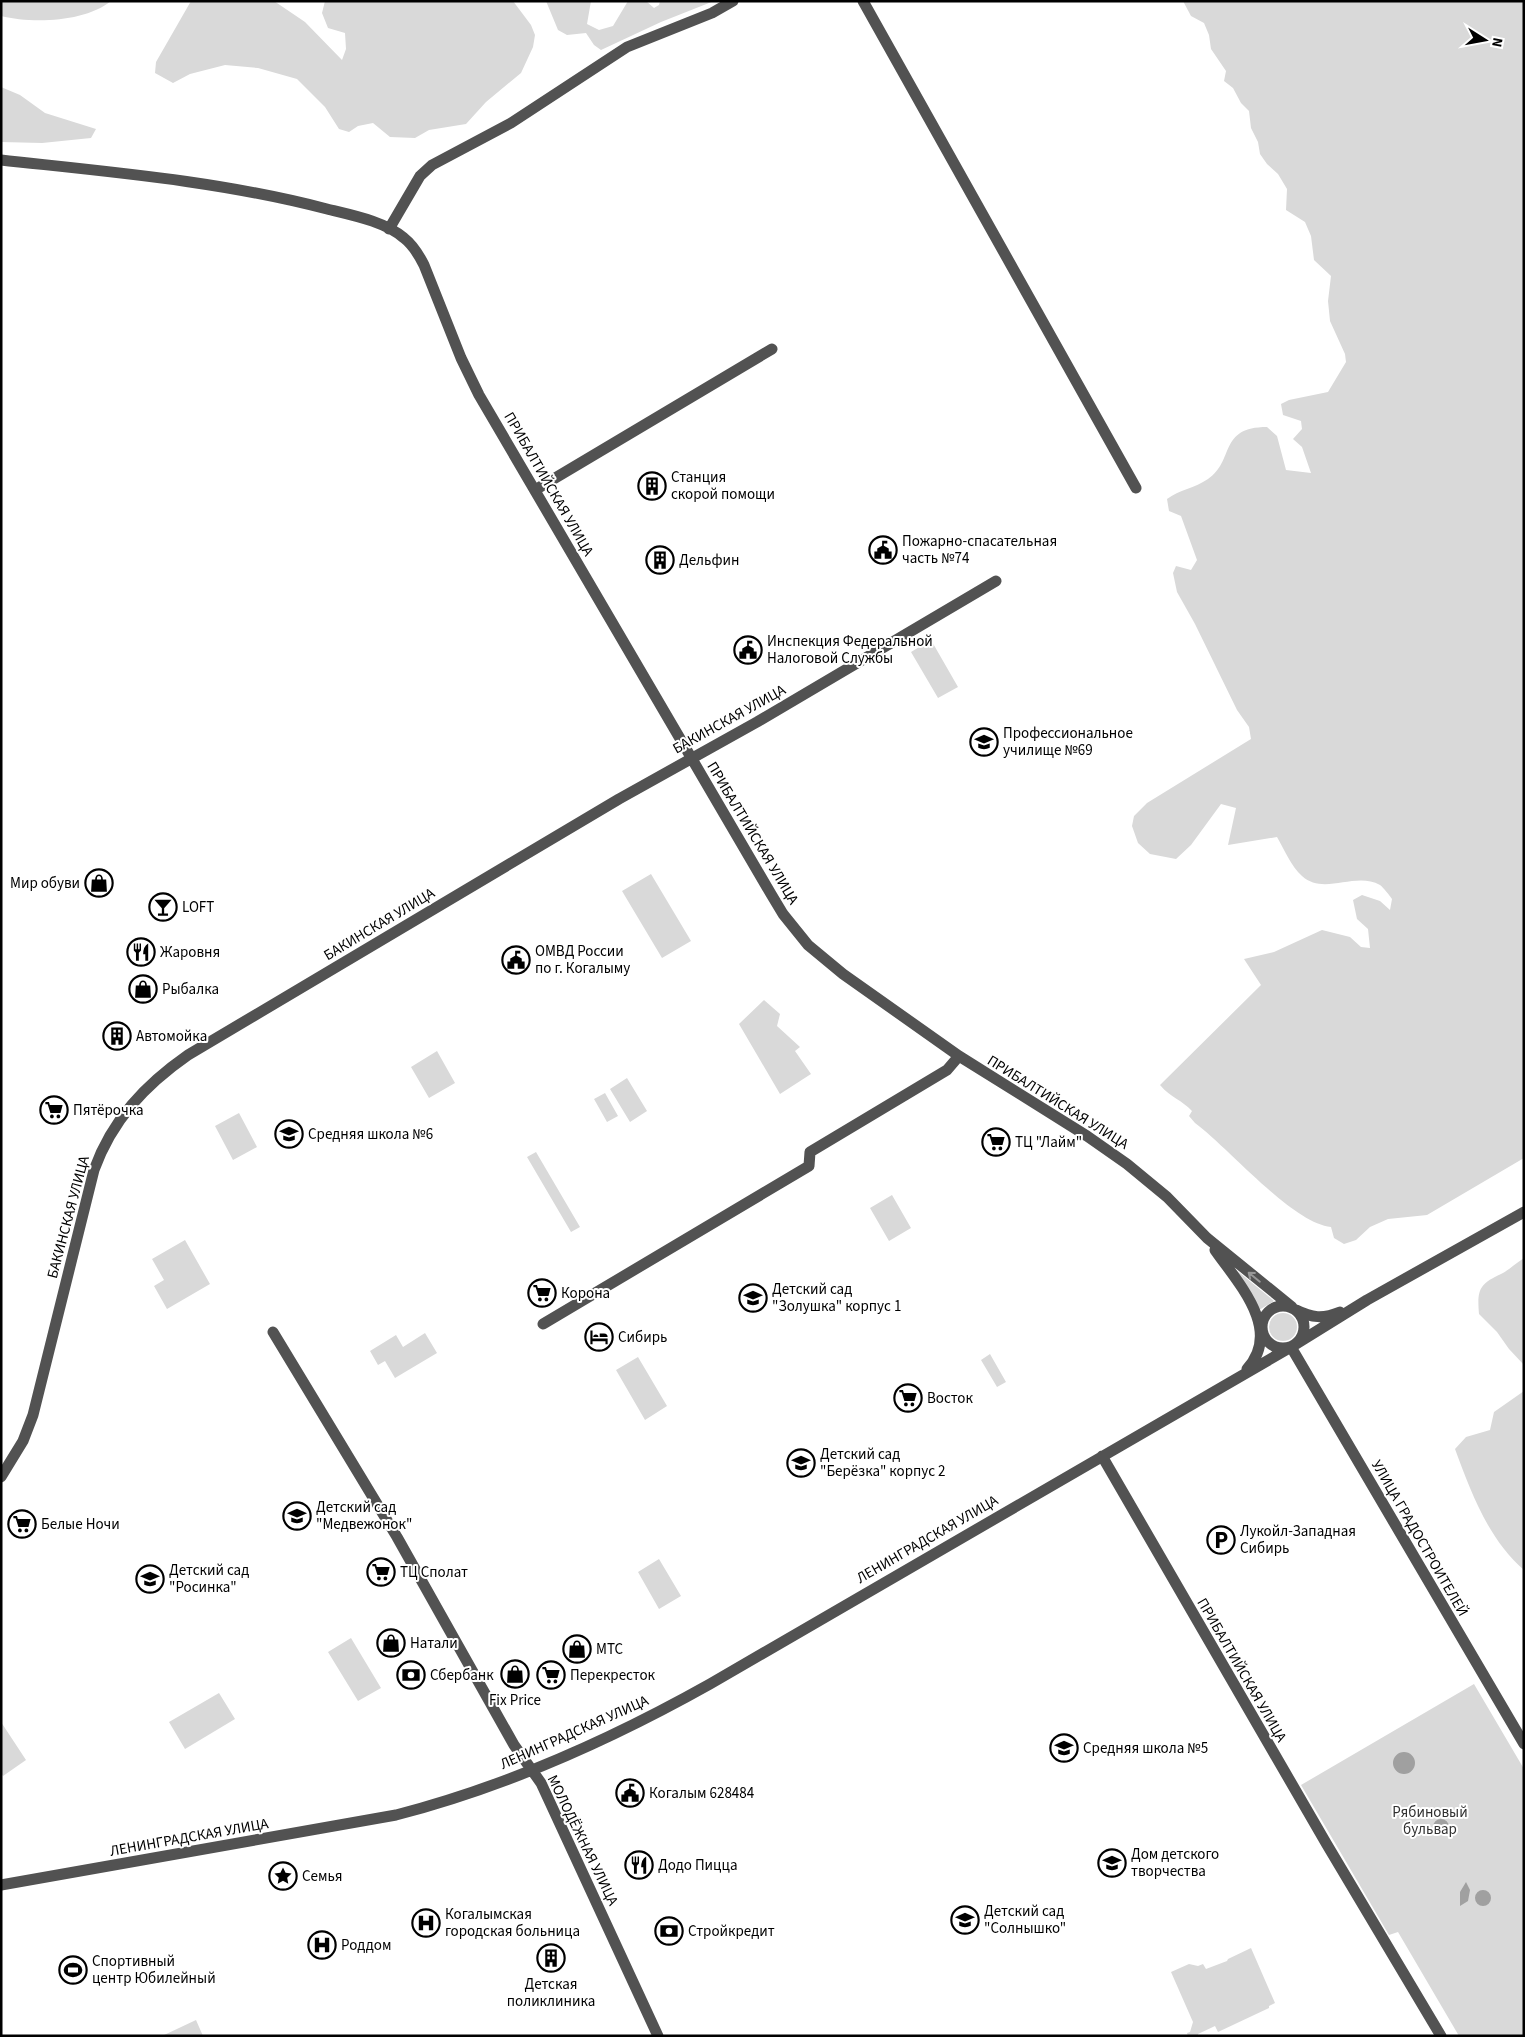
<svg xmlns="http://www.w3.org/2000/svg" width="1525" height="2037" viewBox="0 0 1525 2037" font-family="'Source Sans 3',sans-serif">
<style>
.green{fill:#d9d9d9}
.water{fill:#a0a0a0}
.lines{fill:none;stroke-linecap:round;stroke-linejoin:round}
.minor{stroke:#525252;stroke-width:11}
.oneway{stroke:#979797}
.labels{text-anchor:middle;stroke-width:4;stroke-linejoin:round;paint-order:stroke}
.poi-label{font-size:15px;fill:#000;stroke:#fff;text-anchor:start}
.street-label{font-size:15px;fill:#000;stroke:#fff}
.park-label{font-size:15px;fill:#303030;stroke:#fff}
</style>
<rect width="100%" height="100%" fill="#fff"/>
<path class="green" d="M1,1H111C85,22 33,24 1,16Z
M191,1H274L305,22L342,60L346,49L345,33L328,28L322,13L325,1H513L531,25L535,35L533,47L521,73L486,102L466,124L429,130L415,138L390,137L373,123L358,126L349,132L339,129L325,107L297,79L258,68L225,65L190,74L173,83L155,73L156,62Z
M546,1H591L587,24L599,30L613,26L628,1H646L654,8L659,5L660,1H714L661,22L601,50L594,45L586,33L567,35L558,30Z
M1183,1H1524V1158L1427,1215L1388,1219L1370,1227L1356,1240L1344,1244L1334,1238L1331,1227C1292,1223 1230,1149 1195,1123L1189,1116L1192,1111C1182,1100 1171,1098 1160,1085L1261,985L1244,959L1274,952L1322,930L1350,937L1361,947L1370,948L1368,929L1357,919L1353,900L1362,895L1380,901L1390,910L1392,899C1389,895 1384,888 1380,885C1355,871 1324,896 1302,876C1291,866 1284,849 1277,837L1228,845L1236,808L1221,804L1191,845L1176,859L1150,854L1138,843L1132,826L1134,816L1147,803L1251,739L1249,727L1237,710L1195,624L1177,592L1173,573L1176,566L1191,570L1197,560L1181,516L1169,511L1167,499C1179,490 1195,488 1208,479C1235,461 1218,427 1267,427L1277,436L1286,470L1311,473L1302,447L1293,439L1302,429L1301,421L1283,415L1281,404L1289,400L1328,392L1346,362L1345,354L1330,321L1328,301L1331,276L1314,260L1311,236L1305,222L1286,210L1287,189L1278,174L1267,164L1260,154L1258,142L1251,128L1249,111L1241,103L1233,88L1224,81L1226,71L1211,49L1209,35L1204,23L1191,16Z
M1,87L20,95L45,113L96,129L91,138L42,143L1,142Z
M931,640L958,687L938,698L911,652Z
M651,874L691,941L662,958L622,891Z
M764,1000L780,1014L777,1026L800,1047L795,1051L811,1074L780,1094L739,1024Z
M437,1051L455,1083L429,1098L411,1067Z
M627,1078L647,1111L630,1122L610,1089Z
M605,1093L618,1116L607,1122L594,1099Z
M239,1113L257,1147L233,1160L215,1126Z
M536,1152L580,1227L571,1232L527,1157Z
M892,1195L911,1228L889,1241L870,1208Z
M185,1240L210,1284L167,1309L154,1286L164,1280L152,1259Z
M1524,1258V1365L1509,1349L1497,1332L1479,1314C1477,1290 1479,1284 1501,1274C1509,1270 1516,1263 1524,1258Z
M1235,1269L1274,1301L1259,1310Z
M1269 1327a14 14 0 1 1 28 0a14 14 0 1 1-28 0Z
M425,1333L437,1353L395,1378L385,1361L378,1365L370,1351L396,1335L403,1347Z
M990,1354L1006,1382L997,1387L981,1360Z
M638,1357L667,1406L645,1420L616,1370Z
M1524,1391V1570C1488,1539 1471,1492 1455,1449L1466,1437L1490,1430L1494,1412Z
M659,1559L681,1596L659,1609L638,1572Z
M351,1638L381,1688L358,1701L328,1652Z
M1474,1684L1524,1769V2036H1459L1398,1932L1389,1935L1301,1785Z
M219,1693L235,1719L185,1749L169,1722Z
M1,1722L26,1760L3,1776L1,1773Z
M1251,1948L1275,2003L1269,2006V2008L1218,2032L1215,2026L1198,2034V2036H1188L1187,2033L1190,2032L1193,2022L1171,1972L1189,1964L1198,1966L1203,1964L1206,1969L1227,1961L1228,1959Z
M196,2020L203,2036H162Z"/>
<path class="water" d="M1393 1763a11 11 0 1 1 22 0a11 11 0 1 1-22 0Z
M1433 1827a8 8 0 1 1 16 0a8 8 0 1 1-16 0Z
M1466,1882L1470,1890L1468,1901L1460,1906V1892Z
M1475 1898a8 8 0 1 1 16 0a8 8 0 1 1-16 0Z"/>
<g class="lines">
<path class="minor" d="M863,1L1136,488
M1,160C111,172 220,181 327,209C351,215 384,221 404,238C413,245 419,255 424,265L461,358L479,395L771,894L783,914L808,945L843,974L959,1056L1087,1136L1127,1164L1167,1197L1207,1238L1292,1307
M389,229L420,176L432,165L511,123L627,47L712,13L733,1
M535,490L772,349
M1215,1250C1238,1283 1283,1330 1247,1369
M1262 1327a21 21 0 1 1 42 0a21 21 0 1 1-42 0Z
M1296,1310C1312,1318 1323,1319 1340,1312
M543,1324L809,1166L810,1152L947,1070L959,1056
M273,1332L397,1537L514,1745L541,1783L658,2036
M1296,1344L1367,1300L1524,1212
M1102,1456L1326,1843L1441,2036
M1,1477L23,1441L33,1415L94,1170C112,1120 145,1085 188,1055L619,799L757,722L996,581
M1,1885L396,1815C505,1787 612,1739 710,1684L1291,1347L1524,1744"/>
</g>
<defs><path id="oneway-shaft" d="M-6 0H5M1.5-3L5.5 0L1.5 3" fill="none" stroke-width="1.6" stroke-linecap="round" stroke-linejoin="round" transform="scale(1.25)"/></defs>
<use class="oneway" href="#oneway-shaft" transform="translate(1254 1277) rotate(-141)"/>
<defs>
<g id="building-ring" transform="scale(1.4375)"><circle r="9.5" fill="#fff" stroke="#000" stroke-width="1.5"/><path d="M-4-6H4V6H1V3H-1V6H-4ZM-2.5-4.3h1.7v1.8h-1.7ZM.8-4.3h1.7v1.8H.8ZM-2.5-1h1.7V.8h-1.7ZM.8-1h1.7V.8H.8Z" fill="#000"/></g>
<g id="civic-ring" transform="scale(1.4375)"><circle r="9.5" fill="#fff" stroke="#000" stroke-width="1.5"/><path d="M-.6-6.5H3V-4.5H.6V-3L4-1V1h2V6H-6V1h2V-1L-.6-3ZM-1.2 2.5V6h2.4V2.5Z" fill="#000"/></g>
<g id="university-ring" transform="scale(1.4375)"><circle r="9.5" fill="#fff" stroke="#000" stroke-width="1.5"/><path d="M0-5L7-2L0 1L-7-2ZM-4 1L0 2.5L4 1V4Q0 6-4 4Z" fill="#000"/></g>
<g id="shop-ring" transform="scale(1.4375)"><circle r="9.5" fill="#fff" stroke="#000" stroke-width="1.5"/><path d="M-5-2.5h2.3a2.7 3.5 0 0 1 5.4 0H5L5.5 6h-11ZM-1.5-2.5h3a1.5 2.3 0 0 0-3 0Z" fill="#000"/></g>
<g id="bar-ring" transform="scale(1.4375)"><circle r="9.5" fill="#fff" stroke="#000" stroke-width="1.5"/><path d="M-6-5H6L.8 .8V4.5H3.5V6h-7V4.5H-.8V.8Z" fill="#000"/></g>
<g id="restaurant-ring" transform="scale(1.4375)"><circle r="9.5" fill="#fff" stroke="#000" stroke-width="1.5"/><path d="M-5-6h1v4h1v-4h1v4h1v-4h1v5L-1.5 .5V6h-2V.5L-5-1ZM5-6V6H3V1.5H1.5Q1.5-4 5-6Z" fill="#000"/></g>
<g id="supermarket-ring" transform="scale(1.4375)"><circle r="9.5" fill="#fff" stroke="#000" stroke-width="1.5"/><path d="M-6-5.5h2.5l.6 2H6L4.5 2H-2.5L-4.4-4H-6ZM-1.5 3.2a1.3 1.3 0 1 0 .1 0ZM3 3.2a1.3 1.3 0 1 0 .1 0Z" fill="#000"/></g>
<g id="school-ring" transform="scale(1.4375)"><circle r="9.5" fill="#fff" stroke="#000" stroke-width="1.5"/><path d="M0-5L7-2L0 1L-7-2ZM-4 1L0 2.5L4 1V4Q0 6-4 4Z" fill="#000"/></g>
<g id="hotel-ring" transform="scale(1.4375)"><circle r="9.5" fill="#fff" stroke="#000" stroke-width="1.5"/><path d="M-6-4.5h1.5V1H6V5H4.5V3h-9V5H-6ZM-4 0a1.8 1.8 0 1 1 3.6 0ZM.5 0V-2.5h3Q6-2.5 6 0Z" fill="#000"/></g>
<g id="parking-ring" transform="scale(1.4375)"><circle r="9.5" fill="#fff" stroke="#000" stroke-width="1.5"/><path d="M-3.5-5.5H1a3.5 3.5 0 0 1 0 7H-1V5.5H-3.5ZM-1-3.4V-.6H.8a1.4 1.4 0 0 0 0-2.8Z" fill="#000"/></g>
<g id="bank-ring" transform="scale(1.4375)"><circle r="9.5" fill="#fff" stroke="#000" stroke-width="1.5"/><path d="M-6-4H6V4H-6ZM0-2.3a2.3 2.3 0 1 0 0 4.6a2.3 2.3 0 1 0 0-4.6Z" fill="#000"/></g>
<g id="sight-ring" transform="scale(1.4375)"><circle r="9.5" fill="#fff" stroke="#000" stroke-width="1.5"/><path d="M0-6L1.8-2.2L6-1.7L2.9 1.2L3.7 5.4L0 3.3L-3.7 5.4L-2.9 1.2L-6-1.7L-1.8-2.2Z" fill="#000"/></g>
<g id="hospital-ring" transform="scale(1.4375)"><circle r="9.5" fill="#fff" stroke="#000" stroke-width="1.5"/><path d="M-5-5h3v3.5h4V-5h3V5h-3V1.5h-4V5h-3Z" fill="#000"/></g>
<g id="stadium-ring" transform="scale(1.4375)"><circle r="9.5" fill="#fff" stroke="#000" stroke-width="1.5"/><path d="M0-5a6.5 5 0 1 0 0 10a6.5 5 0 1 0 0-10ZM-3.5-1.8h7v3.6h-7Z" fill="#000"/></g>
</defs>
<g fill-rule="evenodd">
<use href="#building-ring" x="652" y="486"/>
<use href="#civic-ring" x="883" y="550"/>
<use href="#building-ring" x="660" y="560"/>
<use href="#civic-ring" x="748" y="650"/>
<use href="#university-ring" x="984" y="742"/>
<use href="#shop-ring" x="99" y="883"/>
<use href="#bar-ring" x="163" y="907"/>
<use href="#restaurant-ring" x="141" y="952"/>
<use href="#civic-ring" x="516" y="960"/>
<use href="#shop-ring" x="143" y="989"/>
<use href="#building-ring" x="117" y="1036"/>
<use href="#supermarket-ring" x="54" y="1110"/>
<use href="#school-ring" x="289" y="1134"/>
<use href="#supermarket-ring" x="996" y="1142"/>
<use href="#supermarket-ring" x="542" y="1293"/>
<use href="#school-ring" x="753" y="1298"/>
<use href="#hotel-ring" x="599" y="1337"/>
<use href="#supermarket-ring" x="908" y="1398"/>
<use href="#school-ring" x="801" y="1463"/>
<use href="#school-ring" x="297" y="1516"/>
<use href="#supermarket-ring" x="22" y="1524"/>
<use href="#parking-ring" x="1221" y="1540"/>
<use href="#supermarket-ring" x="381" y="1572"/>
<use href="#school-ring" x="150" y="1579"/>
<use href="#shop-ring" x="391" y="1643"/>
<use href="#shop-ring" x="577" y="1649"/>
<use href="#shop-ring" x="515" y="1674"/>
<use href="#bank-ring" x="411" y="1675"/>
<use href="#supermarket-ring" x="551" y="1675"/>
<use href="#school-ring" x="1064" y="1748"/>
<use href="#civic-ring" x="630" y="1793"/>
<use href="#school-ring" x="1112" y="1863"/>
<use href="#restaurant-ring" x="639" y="1865"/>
<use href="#sight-ring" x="283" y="1876"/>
<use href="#school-ring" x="965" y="1920"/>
<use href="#hospital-ring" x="426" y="1923"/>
<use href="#bank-ring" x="669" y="1931"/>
<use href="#hospital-ring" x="322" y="1945"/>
<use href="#building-ring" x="551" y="1958"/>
<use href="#stadium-ring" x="73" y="1970"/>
</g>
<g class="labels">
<g class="poi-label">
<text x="671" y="482">Станция<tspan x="671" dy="17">скорой помощи</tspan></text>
<text x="902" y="546">Пожарно-спасательная<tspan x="902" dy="17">часть №74</tspan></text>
<text x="679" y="565">Дельфин</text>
<text x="767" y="646">Инспекция Федеральной<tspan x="767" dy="17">Налоговой Службы</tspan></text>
<text x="1003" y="738">Профессиональное<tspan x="1003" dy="17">училище №69</tspan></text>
<text x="80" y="888" text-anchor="end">Мир обуви</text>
<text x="182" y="912">LOFT</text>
<text x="535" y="956">ОМВД России<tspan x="535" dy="17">по г. Когалыму</tspan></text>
<text x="160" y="957">Жаровня</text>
<text x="162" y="994">Рыбалка</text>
<text x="136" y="1041">Автомойка</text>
<text x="73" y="1115">Пятёрочка</text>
<text x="308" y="1139">Средняя школа №6</text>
<text x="1015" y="1147">ТЦ "Лайм"</text>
<text x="772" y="1294">Детский сад<tspan x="772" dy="17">"Золушка" корпус 1</tspan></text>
<text x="561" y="1298">Корона</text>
<text x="618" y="1342">Сибирь</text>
<text x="927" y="1403">Восток</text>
<text x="820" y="1459">Детский сад<tspan x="820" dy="17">"Берёзка" корпус 2</tspan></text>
<text x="316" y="1512">Детский сад<tspan x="316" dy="17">"Медвежонок"</tspan></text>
<text x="41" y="1529">Белые Ночи</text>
<text x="1240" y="1536">Лукойл-Западная<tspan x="1240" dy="17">Сибирь</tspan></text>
<text x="169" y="1575">Детский сад<tspan x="169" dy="17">"Росинка"</tspan></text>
<text x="400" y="1577">ТЦ Сполат</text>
<text x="410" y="1648">Натали</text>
<text x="596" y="1654">МТС</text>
<text x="430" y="1680">Сбербанк</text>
<text x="570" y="1680">Перекресток</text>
<text x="515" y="1705" text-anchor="middle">Fix Price</text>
<text x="1083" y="1753">Средняя школа №5</text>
<text x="649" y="1798">Когалым 628484</text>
<text x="1131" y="1859">Дом детского<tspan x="1131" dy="17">творчества</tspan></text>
<text x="658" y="1870">Додо Пицца</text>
<text x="302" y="1881">Семья</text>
<text x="984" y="1916">Детский сад<tspan x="984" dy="17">"Солнышко"</tspan></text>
<text x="445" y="1919">Когалымская<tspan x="445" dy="17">городская больница</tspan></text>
<text x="688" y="1936">Стройкредит</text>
<text x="341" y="1950">Роддом</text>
<text x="92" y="1966">Спортивный<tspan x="92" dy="17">центр Юбилейный</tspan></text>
<text x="551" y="1989" text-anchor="middle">Детская<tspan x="551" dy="17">поликлиника</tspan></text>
</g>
<g class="street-label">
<text transform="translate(549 484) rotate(60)" y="5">ПРИБАЛТИЙСКАЯ УЛИЦА</text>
<text transform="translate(729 719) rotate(-29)" y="5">БАКИНСКАЯ УЛИЦА</text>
<text transform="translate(753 833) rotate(59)" y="5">ПРИБАЛТИЙСКАЯ УЛИЦА</text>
<text transform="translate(379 924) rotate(-31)" y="5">БАКИНСКАЯ УЛИЦА</text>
<text transform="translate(1058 1102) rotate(32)" y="5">ПРИБАЛТИЙСКАЯ УЛИЦА</text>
<text transform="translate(68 1217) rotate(-75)" y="5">БАКИНСКАЯ УЛИЦА</text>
<text transform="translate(1420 1538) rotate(60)" y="5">УЛИЦА ГРАДОСТРОИТЕЛЕЙ</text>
<text transform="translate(927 1539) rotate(-30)" y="5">ЛЕНИНГРАДСКАЯ УЛИЦА</text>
<text transform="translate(1242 1670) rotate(60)" y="5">ПРИБАЛТИЙСКАЯ УЛИЦА</text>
<text transform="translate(574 1732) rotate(-24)" y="5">ЛЕНИНГРАДСКАЯ УЛИЦА</text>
<text transform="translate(189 1837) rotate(-10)" y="5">ЛЕНИНГРАДСКАЯ УЛИЦА</text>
<text transform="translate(583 1840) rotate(64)" y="5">МОЛОДЁЖНАЯ УЛИЦА</text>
</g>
<g class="park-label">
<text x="1430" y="1817">Рябиновый<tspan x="1430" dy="17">бульвар</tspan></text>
</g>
</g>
<rect width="1525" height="2037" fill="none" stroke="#000000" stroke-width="5"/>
<g transform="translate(1485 40) rotate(101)" stroke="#ffffff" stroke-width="4" paint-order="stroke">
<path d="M0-4L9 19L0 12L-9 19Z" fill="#000000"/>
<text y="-8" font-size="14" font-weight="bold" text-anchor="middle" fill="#000000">N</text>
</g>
</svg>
